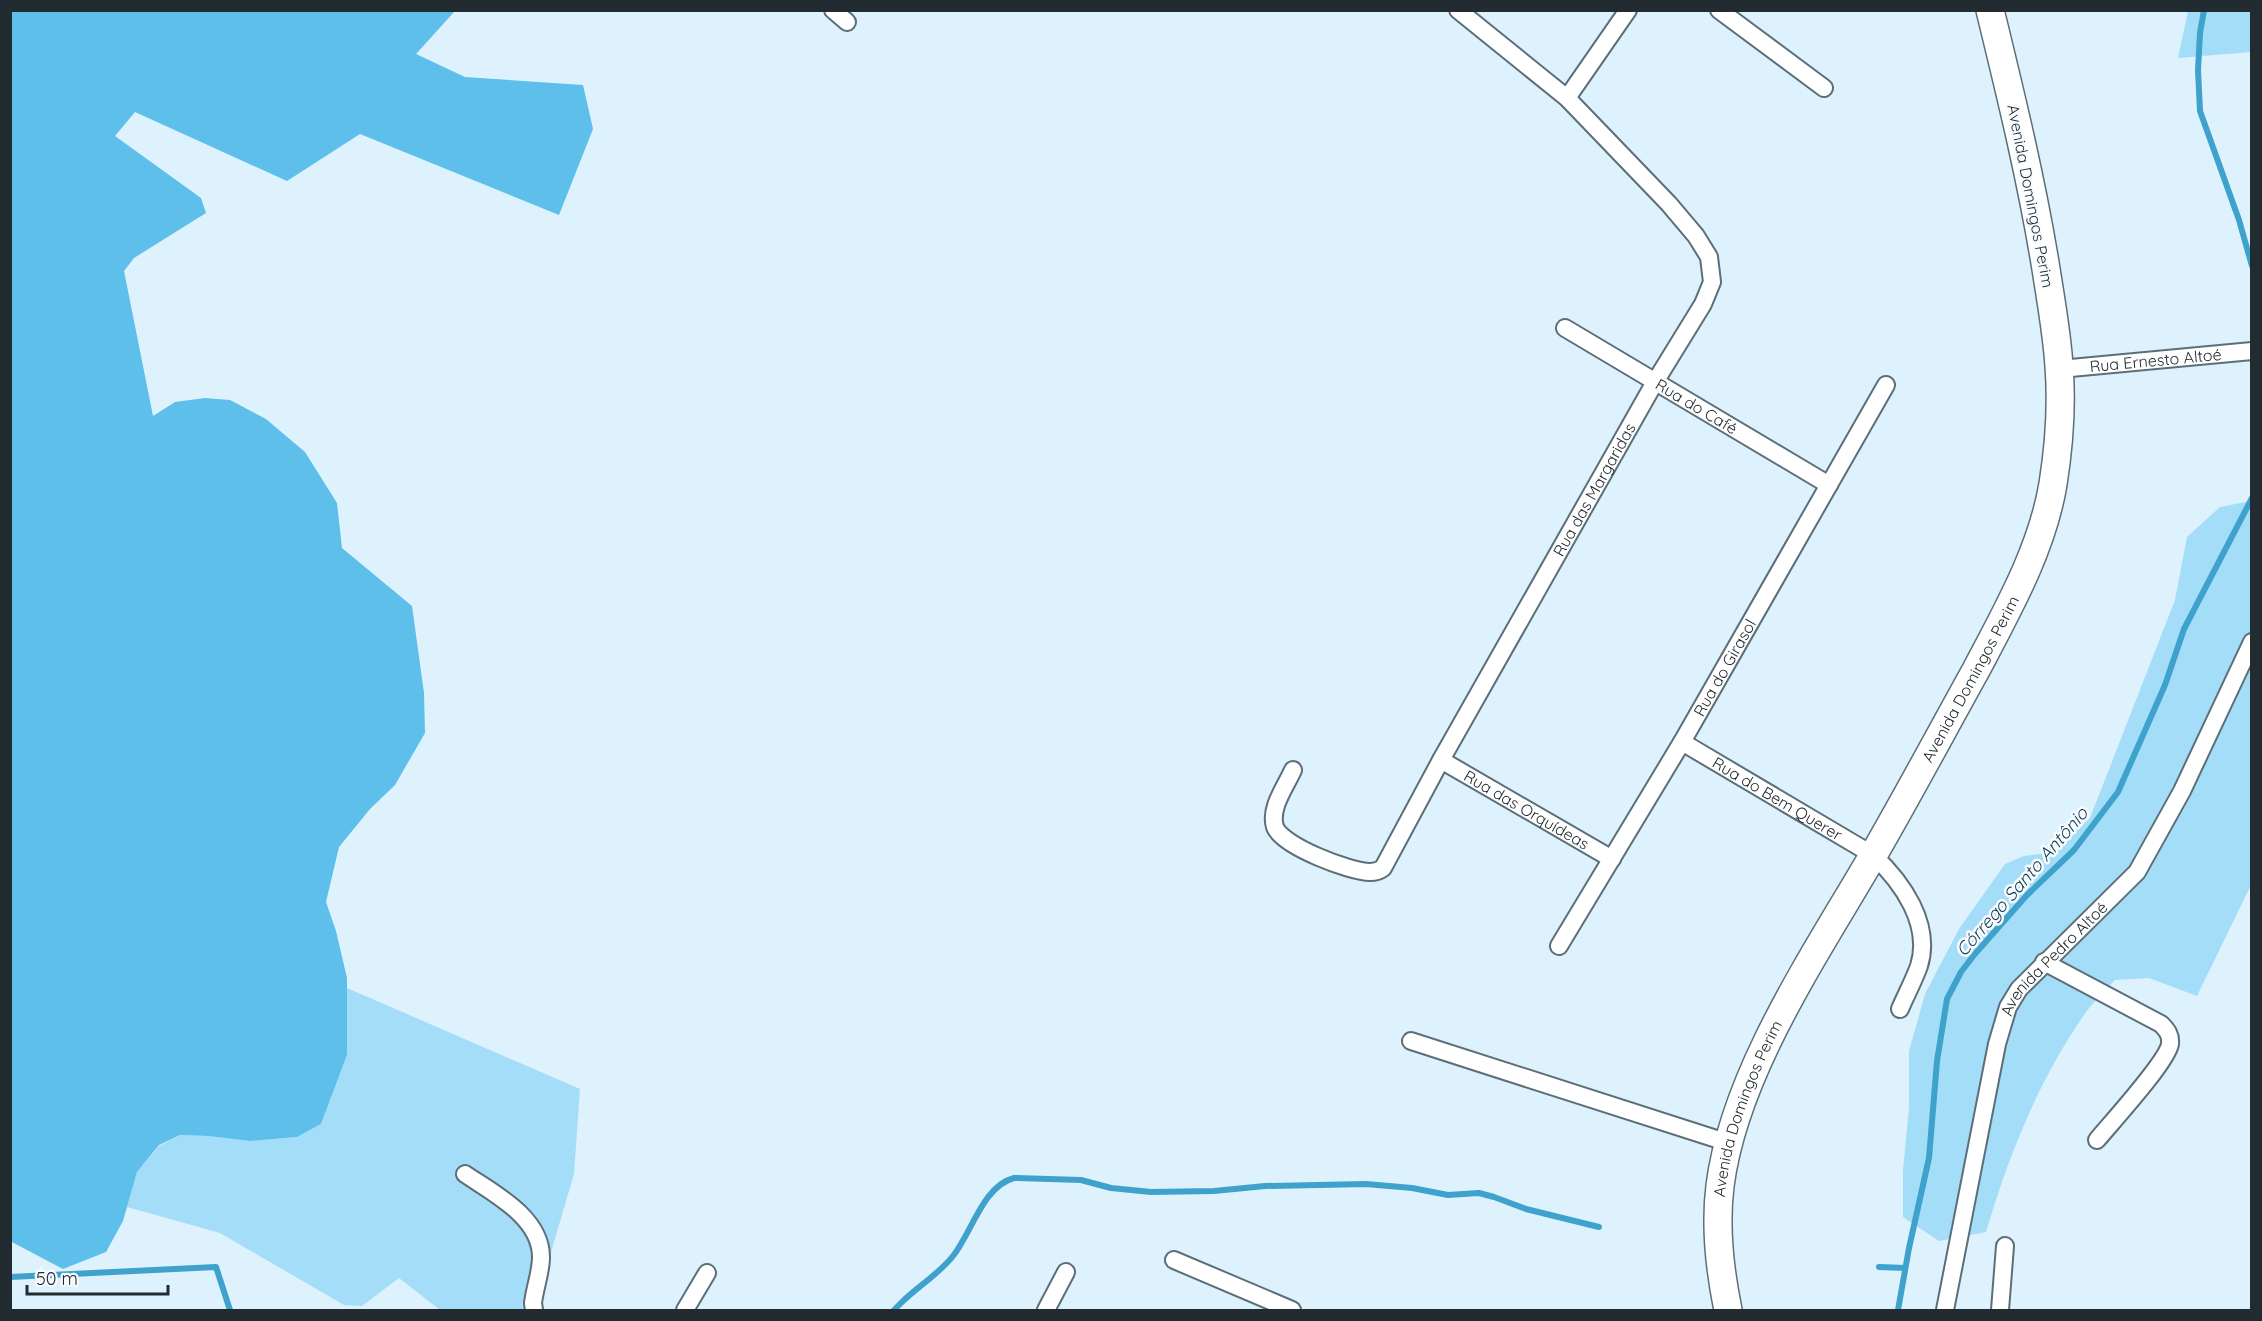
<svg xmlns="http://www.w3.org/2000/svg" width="2262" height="1321" viewBox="0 0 2262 1321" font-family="Quicksand,sans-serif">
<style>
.green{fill:#a4ddf8}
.forest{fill:#5dbfea}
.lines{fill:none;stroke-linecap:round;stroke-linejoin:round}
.stream{stroke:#3ea2cc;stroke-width:6}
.minor-casing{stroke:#5c6f79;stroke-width:20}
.primary-casing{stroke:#5c6f79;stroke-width:30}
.minor{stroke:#fff;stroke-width:16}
.primary{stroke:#fff;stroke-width:27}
.labels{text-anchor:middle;stroke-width:5;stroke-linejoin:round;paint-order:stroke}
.street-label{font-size:16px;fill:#222b2f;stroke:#f8fcff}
.water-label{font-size:18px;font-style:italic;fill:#0f3b4d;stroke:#f8fcff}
</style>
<rect width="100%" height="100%" fill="#ddf2fd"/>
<path class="green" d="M2188,11H2251V52L2178,58Z
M2251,501V885L2197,996L2149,978L2115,980C2104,992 2091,1004 2082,1018C2038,1082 2008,1157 1986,1232L1939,1241L1903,1217V1170L1909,1108V1051L1925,994L1959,929L2005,864L2024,856L2054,852L2090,818L2175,600L2187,537L2220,507Z
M347,988L580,1089L574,1174L534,1310H440L399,1278L362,1306L344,1305L220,1233L127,1207L137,1172L159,1146L180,1135L208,1136L250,1141L297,1137L321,1124L347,1055Z"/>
<path class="forest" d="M10,11H455L416,54L465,77L583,85L593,129L559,215L360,134L287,181L135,112L115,136L201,198L206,213L134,258L124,271L153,416L175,402L205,398L230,400L266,419L305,452L337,503L342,548L412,606L424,693L425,733L395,785L370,809L339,847L326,902L336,931L347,978V1055L321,1124L297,1137L250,1141L208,1136L180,1135L159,1145L137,1172L123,1221L106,1252L63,1269L10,1241Z"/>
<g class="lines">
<path class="stream" d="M2204,10L2200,33L2198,70L2200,111L2239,220L2252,266
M1879,1267L1905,1268
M10,1277L216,1267L230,1310
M894,1310L901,1303C917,1287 939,1274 953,1256C972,1232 983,1186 1014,1178L1081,1180L1111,1188L1151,1192L1214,1191L1265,1186L1366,1184L1412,1188L1448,1195L1479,1193L1494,1197L1526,1209L1599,1227
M1898,1310L1909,1248L1929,1158L1937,1061L1947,999L1961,972L1974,955L2027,895L2074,850L2118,792L2165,685L2184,629L2252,498"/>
<g class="minor-casing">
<g id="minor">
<path d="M833,10L847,22"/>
<path d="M1719,10L1824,88"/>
<path d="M1567,98L1628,10"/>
<path id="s1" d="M1565,328L1829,485"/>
<path id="s2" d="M2060,369L2252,351"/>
<path id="s3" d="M1682,742L1873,855C1902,882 1932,924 1919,966C1914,980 1906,995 1900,1009"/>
<path id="s4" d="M1441,760L1612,859"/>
<path id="s5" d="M1293,770C1286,786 1269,808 1275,827C1282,846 1350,872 1370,872C1375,872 1379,871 1383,868L1441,760L1655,382L1703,304L1712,282L1709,257L1696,236L1669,204L1567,98L1458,10"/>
<path id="s6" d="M1559,946L1682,742L1886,385"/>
<path d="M2044,962L2161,1024C2167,1030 2171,1035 2170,1044C2167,1062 2111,1123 2097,1140"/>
<path d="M1411,1041L1729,1143"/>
<path d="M465,1174C493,1193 541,1217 541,1257C541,1272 535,1287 533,1303L534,1310"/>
<path d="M1174,1260L1292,1310"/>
<path d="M685,1310L707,1273"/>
<path d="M1046,1310L1066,1272"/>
<path id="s7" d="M1945,1310L1997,1044L2008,1007L2019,989L2137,872L2182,791L2252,642"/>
<path d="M2000,1310L2005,1246"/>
</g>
</g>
<g class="primary-casing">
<g id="primary">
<path id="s8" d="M1728,1310C1720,1271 1715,1226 1720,1186C1734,1074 1815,955 1871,859C1907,797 1941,733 1976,670C2007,611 2042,550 2053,484C2059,446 2062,404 2059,366C2057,334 2051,301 2046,269C2032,182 2011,96 1990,10"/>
</g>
</g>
<use href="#minor" class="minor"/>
<use href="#primary" class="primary"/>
</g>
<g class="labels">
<g class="street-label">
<text transform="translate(2031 196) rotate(79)" y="6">Avenida Domingos Perim</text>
<text dy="6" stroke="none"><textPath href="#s2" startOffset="96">Rua Ernesto Altoé</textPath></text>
<text dy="6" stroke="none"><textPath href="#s1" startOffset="153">Rua do Café</textPath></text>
<text dy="6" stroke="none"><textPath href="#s5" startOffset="616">Rua das Margaridas</textPath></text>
<text dy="6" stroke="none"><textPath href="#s6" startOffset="324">Rua do Girasol</textPath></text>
<text dy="6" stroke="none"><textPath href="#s8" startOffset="693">Avenida Domingos Perim</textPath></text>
<text dy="6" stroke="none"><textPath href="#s3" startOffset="111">Rua do Bem Querer</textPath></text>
<text dy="6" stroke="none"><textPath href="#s4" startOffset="99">Rua das Orquídeas</textPath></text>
<text dy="6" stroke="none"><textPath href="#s7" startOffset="376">Avenida Pedro Altoé</textPath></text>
<text dy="6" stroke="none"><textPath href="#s8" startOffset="207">Avenida Domingos Perim</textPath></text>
</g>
<g class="water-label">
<text transform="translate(2022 882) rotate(-49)" y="6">Córrego Santo Antônio</text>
</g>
</g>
<rect width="2262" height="1321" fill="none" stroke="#222b2f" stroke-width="24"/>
<path d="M27 1285v9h141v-9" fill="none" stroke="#222b2f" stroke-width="3"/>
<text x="36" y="1285" font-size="18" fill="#222b2f" stroke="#f8fcff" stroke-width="4.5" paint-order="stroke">50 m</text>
</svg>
